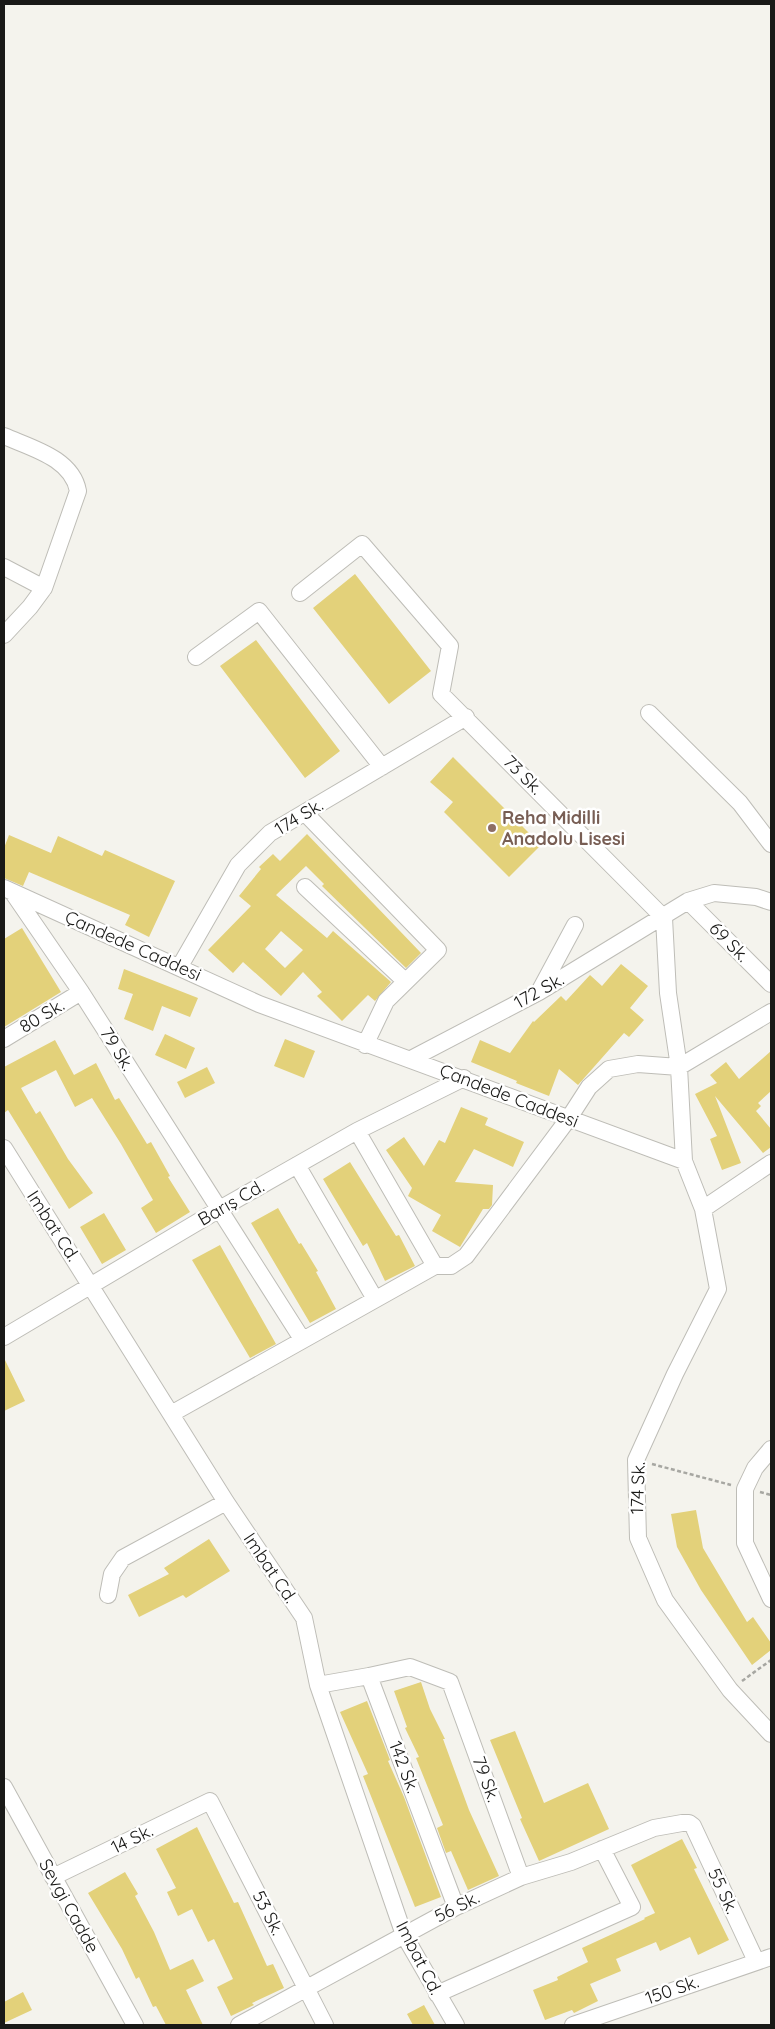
<svg xmlns="http://www.w3.org/2000/svg" width="775" height="2029" viewBox="0 0 775 2029" font-family="Quicksand,sans-serif">
<style>
.building{fill:#e3d17a;fill-rule:evenodd}
.lines{fill:none;stroke-linecap:round;stroke-linejoin:round}
.minor-casing{stroke:#bebdb7;stroke-width:18}
.path{stroke:#a7a7a2;stroke-width:2.5;stroke-dasharray:4 2.5;stroke-linecap:butt}
.minor{stroke:#fff;stroke-width:16}
.education-dot{fill:#8d6e63;stroke:#fff;stroke-width:2}
.labels{text-anchor:middle;stroke-width:5;stroke-linejoin:round;paint-order:stroke}
.street-label{font-size:18px;fill:#191917;stroke:#fff}
.education-label{font-size:18px;font-weight:bold;fill:#785e54;stroke:#fff;text-anchor:start}
</style>
<rect width="100%" height="100%" fill="#f4f3ed"/>
<path class="building" d="M355,574L431,671L389,704L313,608Z
M256,640L340,751L305,778L220,666Z
M453,757L541,845L509,877L444,812L453,802L430,782Z
M307,834L421,953L406,968L322,886L324,884L306,866L276,895L327,938L333,931L391,982L375,1001L368,995L342,1021L317,996L322,992L303,972L281,996L243,962L233,973L208,950L251,906L239,896L261,869L259,867L273,854L280,861ZM281,931L303,950L285,968L265,949Z
M9,835L51,853L58,836L102,856L105,850L175,881L149,937L125,925L130,915L29,872L23,886L4,878V848Z
M22,928L61,992L4,1027V939Z
M621,964L648,986L630,1008L644,1020L629,1037L624,1033L578,1085L559,1069L549,1096L516,1083L517,1081L471,1062L480,1040L510,1053L533,1021L534,1022L561,996L566,1001L590,975L602,986Z
M124,969L198,998L190,1017L162,1006L153,1031L124,1019L133,994L118,989Z
M165,1034L195,1048L186,1069L155,1055Z
M285,1039L315,1051L304,1078L274,1066Z
M55,1040L74,1075L96,1063L115,1100L119,1098L147,1144L151,1142L170,1176L168,1177L190,1212L156,1233L141,1208L153,1200L121,1144L92,1098L75,1107L56,1070L21,1088L36,1114L40,1111L68,1159L93,1193L69,1209L8,1110L4,1113V1067Z
M771,1051V1091L758,1103L761,1106L756,1111L771,1129V1147L763,1153L715,1096L741,1163L722,1170L710,1139L717,1136L695,1094L717,1083L710,1075L726,1062L739,1079Z
M207,1067L215,1083L185,1098L177,1082Z
M461,1107L488,1118L485,1125L524,1142L513,1167L474,1149L455,1182L493,1185L492,1205L489,1209H483L460,1247L432,1231L441,1215L408,1196L412,1188L386,1150L404,1137L424,1166L439,1140L445,1143Z
M350,1162L396,1236L399,1235L415,1266L385,1281L367,1243L363,1246L323,1179Z
M278,1208L299,1244L301,1243L318,1271L316,1272L336,1309L310,1323L251,1223Z
M104,1213L126,1250L102,1264L80,1227Z
M220,1245L276,1344L250,1358L192,1260Z
M4,1358L25,1401L4,1411Z
M696,1510L703,1548L747,1622L753,1617L771,1643V1650L752,1665L701,1590L677,1547L671,1514Z
M209,1539L230,1571L186,1598L183,1595L139,1617L128,1595L169,1574L164,1568Z
M421,1682L430,1709L445,1739H443L469,1810L499,1876L468,1890L451,1851L446,1853L437,1828L443,1825L416,1758L419,1757L405,1728L407,1727L394,1691Z
M367,1701L390,1760L388,1761L404,1797L441,1897L415,1907L363,1776L368,1774L340,1712Z
M515,1731L544,1803L588,1783L609,1829L539,1861L520,1819L522,1818L490,1740Z
M197,1827L234,1903L238,1902L267,1966L273,1964L284,1988L252,2003L254,2005L231,2016L217,1987L233,1979L214,1939L208,1942L192,1909L178,1916L167,1892L176,1888L156,1849Z
M682,1839L697,1868L694,1869L729,1940L698,1955L690,1937L660,1951L656,1942L616,1959L621,1971L590,1984L598,2001L574,2013L572,2010L545,2020L533,1990L558,1980L557,1977L588,1962L582,1948L645,1919L644,1918L655,1913L631,1865Z
M125,1872L138,1894L135,1896L154,1932L170,1970L193,1959L204,1981L186,1990L203,2025H166L156,2006L153,2007L139,1977L136,1979L122,1949L88,1893Z
M23,1992L32,2010L4,2023V2002Z
M424,2005L435,2025H413L407,2014Z"/>
<g class="lines">
<g class="minor-casing">
<path id="minor" d="M4,436C31,448 72,458 78,491L44,588
M4,567L44,588L30,607L4,635
M300,593L362,544L450,646L441,694L664,918
M196,657L259,611L382,767
M649,713L740,803L771,844
M305,813L438,950L386,1001L365,1045
M305,887L405,981
M4,888L259,1004L684,1161
M13,893L81,992L302,1339
M688,901L771,984
M664,918L668,993L679,1067L684,1161L703,1209L718,1289L675,1374L636,1460L638,1538L665,1600L730,1690L771,1734
M180,966L238,865L270,833L466,717
M539,992L575,925
M4,1039L81,992
M411,1059L539,992L688,901L714,893L756,897L771,902
M357,1131L435,1266
M4,1148L226,1502L304,1618L318,1685L404,1935L456,2025
M297,1165L375,1299
M703,1209L771,1163
M4,1337L218,1210L357,1131L464,1078
M171,1414L435,1266H451L466,1256L569,1118L589,1087L609,1069L638,1064L679,1067L771,1012
M771,1449L755,1468L745,1489V1543L771,1599
M108,1595L112,1574L123,1558L226,1502
M369,1676L410,1667L450,1682L521,1877
M318,1685L369,1676L456,1907
M4,1787L135,2025
M53,1877L210,1801L325,2025
M437,1994L632,1907L602,1849
M239,2025L456,1907L521,1877L571,1862L654,1828L682,1823H689L693,1826L756,1961
M573,2025L771,1957"/>
</g>
<path class="path" d="M652,1464L731,1485
M760,1492L771,1495
M742,1681L771,1660"/>
<use href="#minor" class="minor"/>
</g>
<circle class="education-dot" cx="492" cy="828" r="5"/>
<g class="labels">
<g class="street-label">
<text transform="translate(523 775) rotate(45)" y="6">73 Sk.</text>
<text transform="translate(299 817) rotate(-31)" y="6">174 Sk.</text>
<text transform="translate(729 942) rotate(45)" y="6">69 Sk.</text>
<text transform="translate(133 946) rotate(24)" y="6">Çandede Caddesi</text>
<text transform="translate(539 991) rotate(-29)" y="6">172 Sk.</text>
<text transform="translate(42 1016) rotate(-31)" y="6">80 Sk.</text>
<text transform="translate(117 1049) rotate(58)" y="6">79 Sk.</text>
<text transform="translate(509 1096) rotate(21)" y="6">Çandede Caddesi</text>
<text transform="translate(231 1203) rotate(-30)" y="6">Barış Cd.</text>
<text transform="translate(53 1226) rotate(57)" y="6">Imbat Cd.</text>
<text transform="translate(638 1488) rotate(-88)" y="6">174 Sk.</text>
<text transform="translate(270 1568) rotate(56)" y="6">Imbat Cd.</text>
<text transform="translate(404 1767) rotate(69)" y="6">142 Sk.</text>
<text transform="translate(486 1779) rotate(70)" y="6">79 Sk.</text>
<text transform="translate(132 1839) rotate(-26)" y="6">14 Sk.</text>
<text transform="translate(723 1891) rotate(65)" y="6">55 Sk.</text>
<text transform="translate(69 1906) rotate(61)" y="6">Sevgi Cadde</text>
<text transform="translate(457 1907) rotate(-27)" y="6">56 Sk.</text>
<text transform="translate(268 1913) rotate(63)" y="6">53 Sk.</text>
<text transform="translate(419 1958) rotate(63)" y="6">Imbat Cd.</text>
<text transform="translate(672 1990) rotate(-19)" y="6">150 Sk.</text>
</g>
<g class="education-label">
<text x="502" y="824">Reha Midilli<tspan x="502" dy="21">Anadolu Lisesi</tspan></text>
</g>
</g>
<rect width="775" height="2029" fill="none" stroke="#191917" stroke-width="10"/>
</svg>
